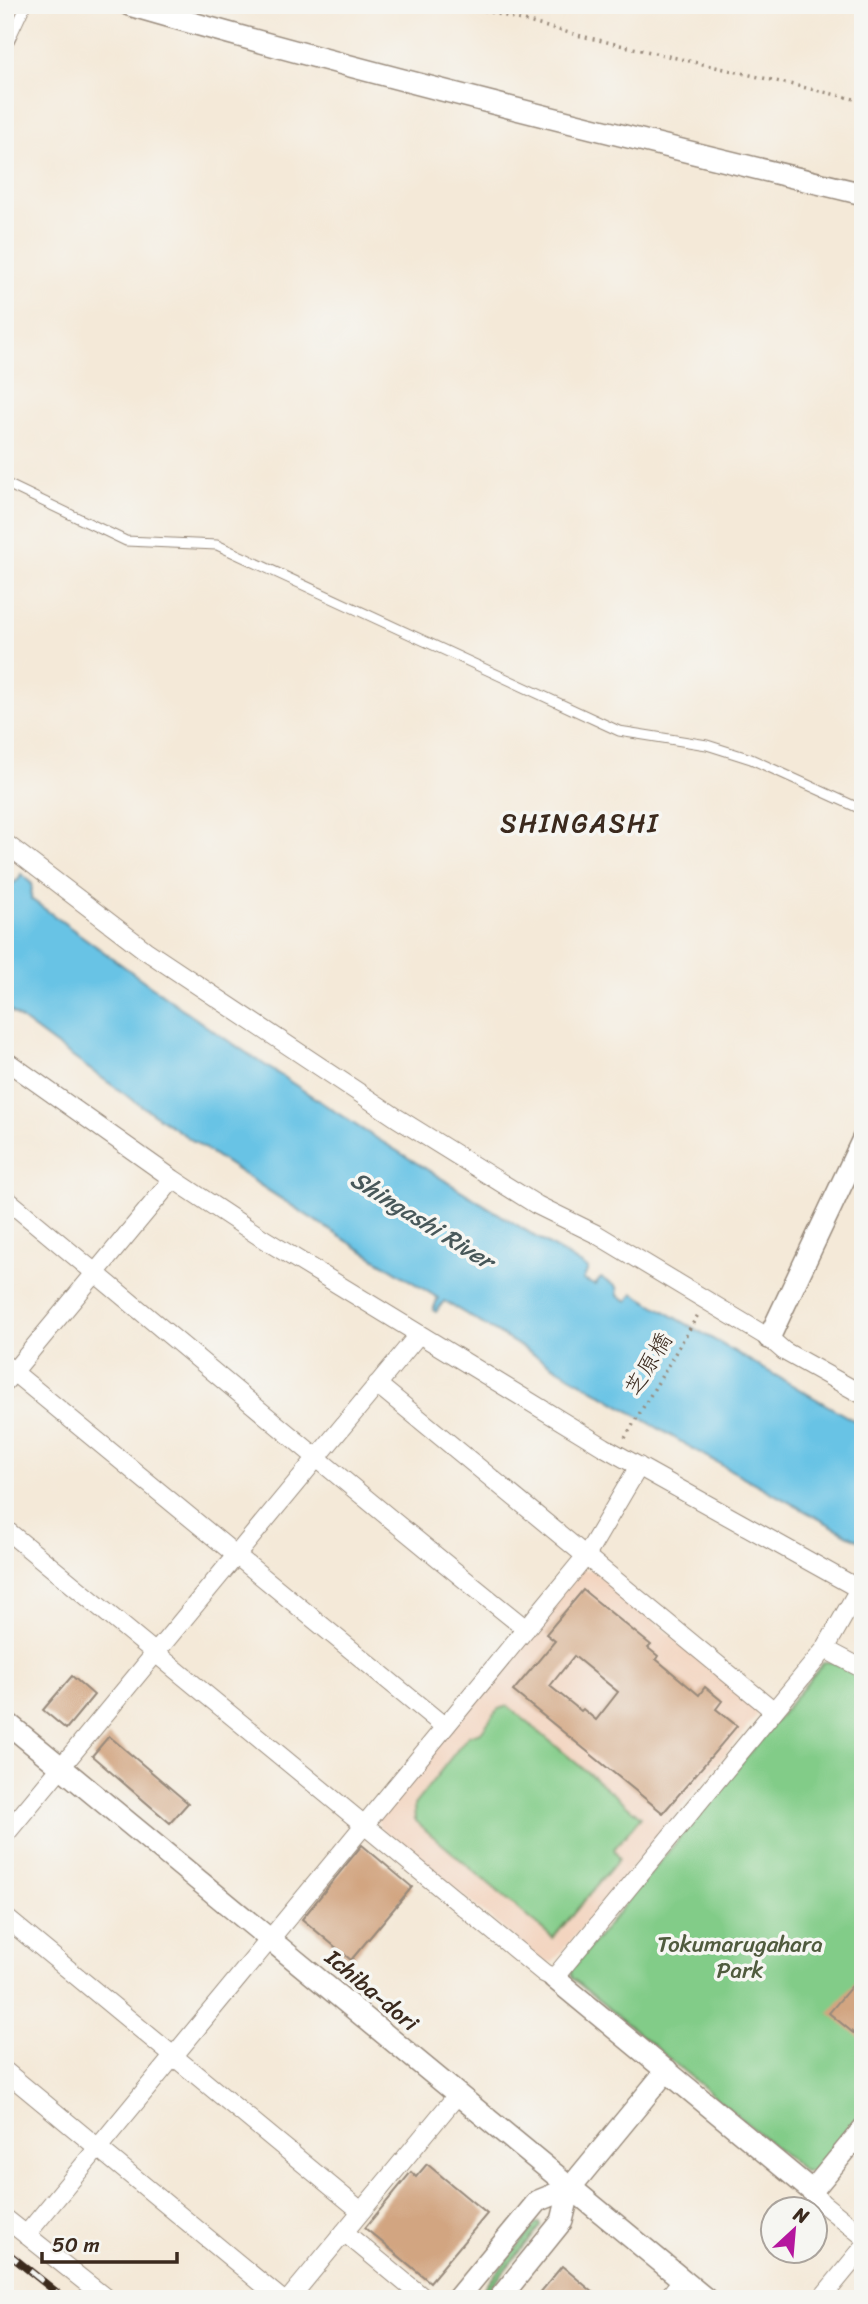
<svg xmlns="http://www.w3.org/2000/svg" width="868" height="2304" viewBox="0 0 868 2304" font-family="Sriracha,'Klee One',sans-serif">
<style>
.built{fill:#f3d4bf}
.green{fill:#82cc88;stroke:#5e7b53;stroke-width:2}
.water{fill:#67c3e5;stroke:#517682;stroke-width:2}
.building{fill:#d2a581;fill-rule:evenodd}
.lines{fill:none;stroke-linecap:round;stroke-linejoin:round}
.service-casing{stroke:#988a7b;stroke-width:11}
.minor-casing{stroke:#988a7b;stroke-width:20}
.tertiary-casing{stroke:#988a7b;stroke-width:24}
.path{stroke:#988a7b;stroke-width:3.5;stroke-dasharray:2 5;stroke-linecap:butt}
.service{stroke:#fff;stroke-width:9}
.minor{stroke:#fff;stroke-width:18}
.tertiary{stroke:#fff;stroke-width:21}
.rail-casing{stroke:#3b2a1e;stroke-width:8}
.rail{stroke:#f6f6f2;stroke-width:5;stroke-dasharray:16;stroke-linecap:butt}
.labels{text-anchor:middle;stroke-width:7;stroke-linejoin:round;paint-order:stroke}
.street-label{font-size:23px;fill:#3b2a1e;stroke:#f6f6f2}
.park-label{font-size:23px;fill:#505b3e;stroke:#f6f6f2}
.water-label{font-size:24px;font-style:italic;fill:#48585a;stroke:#f6f6f2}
.quarter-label{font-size:26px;letter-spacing:2px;fill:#3b2a1e;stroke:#f6f6f2}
</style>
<rect width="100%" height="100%" fill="#f6f6f2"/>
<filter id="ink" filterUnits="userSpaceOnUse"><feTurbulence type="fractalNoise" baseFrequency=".0143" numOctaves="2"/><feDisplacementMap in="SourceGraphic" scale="14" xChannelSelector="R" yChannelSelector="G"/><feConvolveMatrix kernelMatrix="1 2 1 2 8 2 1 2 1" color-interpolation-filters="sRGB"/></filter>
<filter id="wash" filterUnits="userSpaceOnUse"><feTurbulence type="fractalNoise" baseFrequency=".00686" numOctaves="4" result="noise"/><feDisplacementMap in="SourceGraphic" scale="28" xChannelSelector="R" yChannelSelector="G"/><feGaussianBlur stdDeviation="1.57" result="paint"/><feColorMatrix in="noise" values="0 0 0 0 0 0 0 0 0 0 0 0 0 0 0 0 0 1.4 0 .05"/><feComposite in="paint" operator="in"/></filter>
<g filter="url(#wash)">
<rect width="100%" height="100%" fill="#f4e9d8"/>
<path class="built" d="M582,1570H592L756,1707L757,1715L553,1962L545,1963L379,1826L377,1817Z"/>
<path class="green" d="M824,1662H832L863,1678V2113L815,2171H804L572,1978L571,1970Z
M508,1706L641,1817L614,1849L619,1859L553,1938L415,1821L414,1805L468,1736L481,1732L498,1709Z
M537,2223H540L541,2226L481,2299H475Z"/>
<path class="water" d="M21,874L32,884L31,899L206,1026L277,1073L360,1128L588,1269L583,1280L595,1285L601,1278L617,1287L618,1296L628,1301L633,1293L863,1426V1543L705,1456L444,1301L436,1312L433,1310L438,1298C290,1206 143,1112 5,1007V879L12,884L19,879Z"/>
<g id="blocks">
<path class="building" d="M583,1590L651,1645L648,1648L658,1656L656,1659L699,1695L705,1687L722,1701L716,1709L737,1726L663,1813L513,1691L555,1641L546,1634ZM574,1656L618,1692L596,1720L583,1709L581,1711L550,1686Z
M72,1676L94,1695L66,1729L43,1710Z
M109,1736L188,1803L170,1823L92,1756Z
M362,1845L412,1887L351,1960L302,1919Z
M855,1982L863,1988V2041L829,2013Z
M427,2164L487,2214L430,2282L365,2228L411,2172L416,2177Z
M562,2266L601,2299H535Z"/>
</g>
</g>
<g filter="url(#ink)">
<use href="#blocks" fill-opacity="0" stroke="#988a7b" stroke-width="2"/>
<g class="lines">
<g class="service-casing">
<path id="service" d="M5,50L26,5
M5,483L126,541L217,545L619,731L707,745L751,759L863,810"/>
</g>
<g class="minor-casing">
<path id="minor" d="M5,843L145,950L397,1118L537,1205L596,1234L769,1338L784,1351L863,1395
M5,1060L173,1179L262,1238L604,1447L859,1589L825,1649L554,1978L544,1973L5,1529
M5,1198C179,1342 350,1488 526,1629
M5,1365L445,1727
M5,1382L173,1179
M377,1384L774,1711
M825,1649L863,1669
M5,1835L419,1334
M5,1917L361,2211
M5,2071L281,2299
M812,2191L822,2203L863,2236
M5,2218L107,2299
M344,2232L425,2299
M26,2235L586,1556L639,1466
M289,2299L458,2094
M667,2299L682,2280
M821,2299L863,2248"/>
</g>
<g class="tertiary-casing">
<path id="tertiary" d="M129,5C372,75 617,135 863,194
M769,1338L863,1139
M5,1721L706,2299
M554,1978L812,2191L863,2129
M457,2299L538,2201L570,2188
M499,2299L562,2221L570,2188L667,2070"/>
</g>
<path class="path" d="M464,5L581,36L863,101
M625,1438L699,1313"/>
<use href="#service" class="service"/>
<use href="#minor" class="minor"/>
<use href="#tertiary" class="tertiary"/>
<g class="rail-casing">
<path id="rail" d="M5,2251L65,2299
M5,2297L7,2299"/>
</g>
<use href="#rail" class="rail"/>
</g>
</g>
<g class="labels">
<g class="street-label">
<text transform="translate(648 1364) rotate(-59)" y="8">芝原橋</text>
<text transform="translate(372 1990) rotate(40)" y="8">Ichiba-dori</text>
</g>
<g class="park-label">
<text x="740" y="1952">Tokumarugahara<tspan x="740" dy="26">Park</tspan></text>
</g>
<g class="water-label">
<text transform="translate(422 1220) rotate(32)" y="8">Shingashi River</text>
</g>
<g class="quarter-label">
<text x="580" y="832">SHINGASHI</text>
</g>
</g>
<rect width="868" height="2304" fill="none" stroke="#f6f6f2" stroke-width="28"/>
<g transform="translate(794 2230) rotate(26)"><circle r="33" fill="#f6f6f2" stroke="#aba49d" stroke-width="2"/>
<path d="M0-5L12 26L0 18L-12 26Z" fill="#b5179e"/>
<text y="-10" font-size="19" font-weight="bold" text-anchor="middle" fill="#3b2a1e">N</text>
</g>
<path d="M42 2252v10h135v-10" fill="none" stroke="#3b2a1e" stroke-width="3.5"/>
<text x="52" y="2252" font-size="21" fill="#3b2a1e" stroke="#f6f6f2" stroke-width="5" paint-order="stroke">50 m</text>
</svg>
